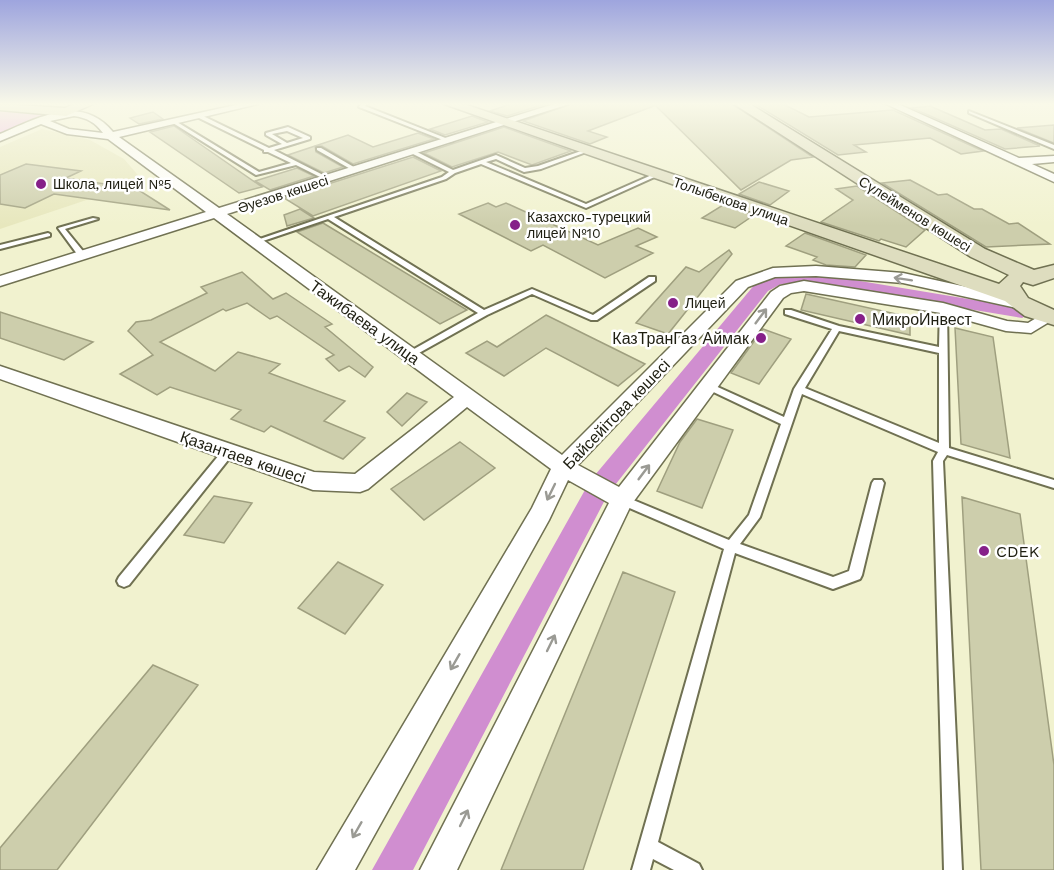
<svg xmlns="http://www.w3.org/2000/svg" width="1054" height="870" viewBox="0 0 1054 870" font-family="'Work Sans',sans-serif">
<style>
.built{fill:#e7e7bd}
.green{fill:#ecafeb}
.lines{fill:none;stroke-linecap:round;stroke-linejoin:round}
.canal{fill:#d08ed0;fill-rule:evenodd}
.building{fill:#cdceac;stroke:#9f9f7f;stroke-width:1.5}
.lane-casing{stroke:#707152;stroke-width:4}
.street-casing{stroke:#707152;stroke-width:3}
.secondary-casing{stroke:#707152;stroke-width:3}
.lane{fill:#fff;fill-rule:evenodd}
.street{fill:#fff;fill-rule:evenodd}
.secondary{fill:#deddbf;fill-rule:evenodd}
.oneway{stroke:#9a9a94}
.poi-dot{fill:#862089;stroke:#fff;stroke-width:2}
.labels{text-anchor:middle;stroke-width:5;stroke-linejoin:round;paint-order:stroke}
.far-poi-label{font-size:14px;fill:#1e1e11;stroke:#fff;text-anchor:start}
.far-street-label{font-size:14px;fill:#1e1e11;stroke:#fff}
.poi-label{font-size:16px;fill:#1e1e11;stroke:#fff;text-anchor:start}
.street-label{font-size:16px;fill:#1e1e11;stroke:#fff}
</style>
<rect width="100%" height="100%" fill="#f1f2cf"/>
<path class="built" d="M42,129L90,140L124,159L143,181L0,229V147Z"/>
<path class="green" d="M0,109L53,114L0,133Z"/>
<g class="lines">
<path class="canal" d="M786,273H812L1022,308L1031,313L1022,318L812,283L781,284L768,291L608,494L413,870H372L590,481L756,283Z"/>
</g>
<path class="building" d="M511,104H545L507,116L490,111Z
M571,104H654V106L588,131L607,137L590,144L523,121Z
M654,104H732L813,157L791,160L741,190Z
M755,104H783L809,117L893,110L983,151L961,154L930,138L854,145L866,152L838,155Z
M930,106L985,130L1001,129L1040,146L1005,149L912,108Z
M153,112L163,119L139,124L130,118Z
M472,116L488,122L445,135L430,129Z
M1054,125V143L1017,128Z
M174,126L262,187L239,193L150,132Z
M504,127L571,151L532,165L498,152L452,167L424,153Z
M418,133L434,139L353,164L322,146H315L316,152L343,167L324,173L288,155L348,135L373,147Z
M413,157L441,171L313,216L284,198Z
M26,164L81,171L66,178L137,189L170,210L54,194L25,208L0,204V175Z
M297,168L314,176L270,190L255,181Z
M910,180L938,195L947,194L974,209H982L1009,224L1018,223L1050,244L986,247L882,183Z
M759,182L789,191L770,205L739,194Z
M857,186L925,230L906,247L881,239L879,241L821,222L853,200L836,189Z
M488,203L496,207L506,203L598,245L638,228L657,237L636,246L653,253L605,278L543,245L531,251L459,214Z
M723,205L754,215L735,228L702,218Z
M300,209L314,218L287,226L284,215Z
M323,223L467,310L440,324L297,232Z
M805,233L866,255L855,267L826,265L813,260L817,257L786,246Z
M729,250L732,254L668,334L636,323L686,267L699,272Z
M242,272L273,299L286,293L332,324L325,327L373,367L365,377L349,366L339,371L326,359L334,355L277,316L270,319L247,303L226,311L223,309L160,342L215,371L238,352L280,364L269,373L345,401L324,421L365,438L343,459L271,426L264,432L231,419L241,410L170,387L157,395L120,374L153,355L128,331L136,322L151,320L207,293L201,287Z
M806,294L910,317V335L801,310Z
M0,312L93,342L64,360L0,338Z
M546,315L645,364L618,386L546,348L504,376L466,353L487,341L497,347Z
M955,328L993,337L1010,458L961,444Z
M763,329L791,339L759,384L731,373Z
M407,393L427,402L402,426L387,412Z
M697,419L733,430L702,508L657,491L680,442Z
M460,442L495,468L424,520L391,489Z
M214,496L252,503L224,543L184,535Z
M962,497L1020,514L1054,765V870H981Z
M338,562L383,585L345,634L298,608Z
M623,572L675,592L583,870H501Z
M153,665L198,685L57,870H0V848Z"/>
<g class="lines">
<g class="lane-casing">
<path id="lane" d="M361,104H367L365,106L453,141L448,142L359,107Z
M969,111L1054,145V149L969,113Z
M199,116H203L269,148L282,144L266,135V133L288,127L310,137V139L274,150L331,179L326,180L296,165L256,175L173,123L177,122L259,172L291,163L268,152H264V150L199,118ZM287,131L303,138L287,143L272,134Z
M317,148H321L359,170L354,171L317,150Z
M584,150L589,151L541,169L524,172L496,159L486,162L586,204L654,174L659,175L586,208L481,164L455,173L446,179L334,217L484,310L532,289L593,315L649,277H655V281L597,320H591L532,294L487,315L410,358L405,355L407,353L478,313L328,219L257,243L251,242L442,177L449,172L411,153V151H415L453,170L496,155L525,168L538,166Z
M93,218L98,219L65,229L87,256L80,258L58,228Z
M48,233L50,234V236L0,249V245Z
M940,306H946L947,308L949,448L1054,480V488L947,455L943,461L962,870H944L933,461L938,452L802,394L760,517L740,544L833,577L849,571L872,483L874,480H882L884,483L862,575L860,579L833,589L735,553L658,842L699,864L702,870H674L653,859L650,870H632L724,549L618,503L616,500L618,497L622,495L626,497L729,540L749,515L781,424L705,388L703,386L705,384H711L784,417L794,389L832,329L785,314V310H791L839,326L939,347ZM839,331L939,353V443L805,388Z
M228,448L232,449L233,452L232,455L129,585L124,587L119,585L117,581L119,577L224,449Z"/>
</g>
<g class="street-casing">
<path id="street" d="M240,104H258L119,137L219,208L554,104H569L227,214L562,455L736,281L773,268L816,266L903,273L1022,299L1030,304L1022,309L903,283L816,276L775,277L748,287L578,465L619,487L771,292L780,286L804,281L943,303L1007,321L1028,323L1048,311L1054,312V319L1031,333L1006,331L941,313L804,291L791,293L783,298L631,505L457,870H420L609,503L568,480L549,520L355,870H317L532,508L551,469L467,407L368,489L360,492L313,490L0,379V366L314,472L355,474L454,397L214,218L0,286V276L206,212L108,139L67,134L41,124L0,141V134C38,118 81,93 113,132ZM74,116C87,118 95,122 103,133L69,129L50,121Z
M886,104H898L1019,158L1054,156V162L1032,164L1054,174V182Z"/>
</g>
<g class="secondary-casing">
<path id="secondary" d="M0,104L65,108L74,104H93L66,116L0,110Z
M444,104H464L999,284L1009,275L971,257L734,104H750L985,249L1034,270L1054,265V278L1033,285L1023,282L1020,286L1028,298L1054,310V325L1025,316L1005,301Z"/>
</g>
<use href="#lane" class="lane"/>
<use href="#street" class="street"/>
<use href="#secondary" class="secondary"/>
</g>
<defs><path id="oneway-shaft" d="M-6 0H5M1.5-3L5.5 0L1.5 3" fill="none" stroke-width="1.6" stroke-linecap="round" stroke-linejoin="round" transform="scale(1.5)"/></defs>
<g class="oneway">
<use href="#oneway-shaft" transform="translate(903 279) rotate(-171)"/>
<use href="#oneway-shaft" transform="translate(761 316) rotate(-53)"/>
<use href="#oneway-shaft" transform="translate(644 472) rotate(-53)"/>
<use href="#oneway-shaft" transform="translate(551 492) rotate(116)"/>
<use href="#oneway-shaft" transform="translate(551 643) rotate(-64)"/>
<use href="#oneway-shaft" transform="translate(455 662) rotate(120)"/>
<use href="#oneway-shaft" transform="translate(464 818) rotate(-64)"/>
<use href="#oneway-shaft" transform="translate(357 830) rotate(120)"/>
</g>
<linearGradient id="sky" x2="0" y2="1"><stop stop-color="#9ea5de"/><stop offset="0.46" stop-color="#f9f9e9"/><stop offset="1" stop-color="#f9f9e9" stop-opacity="0"/></linearGradient>
<rect width="1054" height="226" fill="url(#sky)"/>
<g class="poi-dot">
<circle cx="41" cy="184" r="6"/>
<circle cx="515" cy="225" r="6"/>
<circle cx="673" cy="303" r="6"/>
<circle cx="860" cy="319" r="6"/>
<circle cx="761" cy="338" r="6"/>
<circle cx="984" cy="551" r="6"/>
</g>
<g class="labels">
<g class="far-poi-label">
<text x="53" y="189">Школа, лицей №5</text>
<text x="527" y="222">Казахско-турецкий<tspan x="527" dy="16">лицей №10</tspan></text>
<text x="685" y="308">Лицей</text>
</g>
<g class="far-street-label">
<text transform="translate(283 194) rotate(-18)" y="5">Әуезов көшесі</text>
<text transform="translate(731 201) rotate(19)" y="5">Толыбекова улица</text>
<text transform="translate(915 214) rotate(32)" y="5">Сүлейменов көшесі</text>
</g>
<g class="poi-label">
<text x="872" y="325">МикроИнвест</text>
<text x="749" y="344" text-anchor="end">КазТранГаз Аймак</text>
<text x="996" y="557">CDEK</text>
</g>
<g class="street-label">
<text transform="translate(365 322) rotate(36)" y="6">Тажибаева улица</text>
<text transform="translate(616 414) rotate(-46)" y="6">Байсейітова көшесі</text>
<text transform="translate(243 457) rotate(19)" y="6">Қазантаев көшесі</text>
</g>
</g>
</svg>
